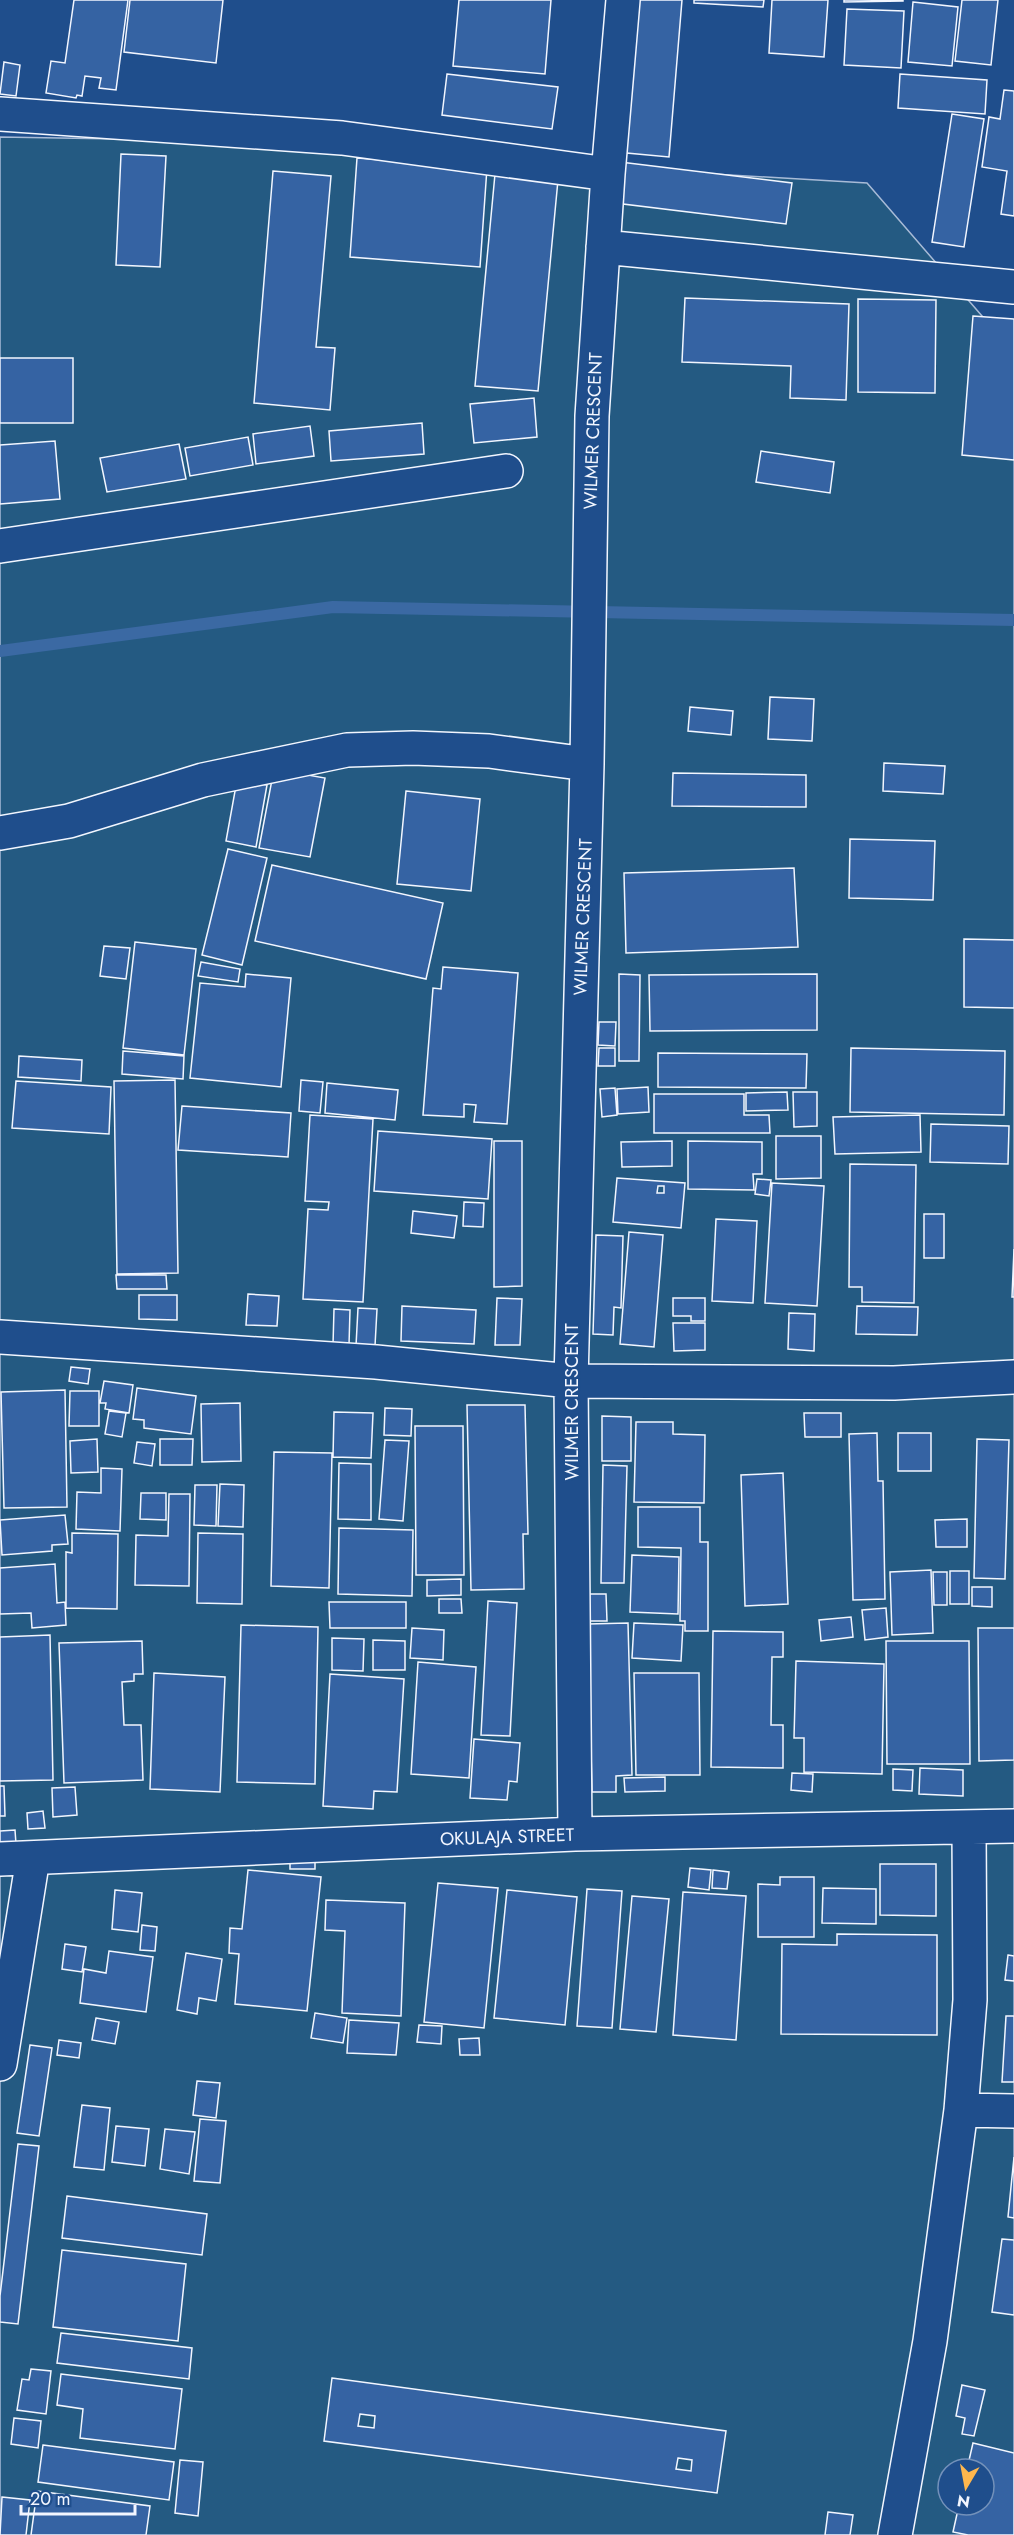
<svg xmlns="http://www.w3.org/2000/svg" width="1014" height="2535" viewBox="0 0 1014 2535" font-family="Jost,sans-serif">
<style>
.green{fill:#245a82;stroke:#a8bbd7;stroke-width:1.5;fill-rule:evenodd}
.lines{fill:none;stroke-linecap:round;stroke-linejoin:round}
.stream{stroke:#3b69a3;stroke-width:12}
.building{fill:#3563a3;stroke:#f2f6ff;stroke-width:1.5;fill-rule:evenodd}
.minor-casing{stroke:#f2f6ff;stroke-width:36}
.minor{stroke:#1f4e8c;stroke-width:33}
.labels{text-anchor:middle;stroke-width:4.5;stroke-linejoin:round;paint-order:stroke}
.street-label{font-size:18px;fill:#f2f6ff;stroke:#1f4e8c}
</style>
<rect width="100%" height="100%" fill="#1f4e8c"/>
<path class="green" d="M0,137L119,139L867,183L1014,353V2535H0ZM948,2469H984V2505H948Z"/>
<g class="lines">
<path class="stream" d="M0,651L333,607L1014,620"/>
</g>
<path class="building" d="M74,0H128L116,90L99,88L101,78L85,76L82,96L77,95L76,98L46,93L51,61L65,63Z
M130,0H223L216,63L124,52Z
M459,0H551L545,74L453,66Z
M628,0H682L669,157L616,152Z
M694,0H764L763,7L694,3Z
M772,0H828L824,57L769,53Z
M844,0H903V1L844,2Z
M962,0H998L991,65L955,61Z
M913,2L958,7L952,66L908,62Z
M847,9L904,11L901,68L844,65Z
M4,62L20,65L16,96L0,94Z
M447,74L558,87L552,129L442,115Z
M900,74L987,80L985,114L898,108Z
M1004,90L1014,91V216L1001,214L1007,171L982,167L989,117L1000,119Z
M952,114L984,119L964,247L932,242Z
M121,154L166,156L160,267L116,265Z
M357,158L487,168L480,267L350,257Z
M620,162L792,183L786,224L615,203Z
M273,171L331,176L316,347L335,348L330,410L254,403Z
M495,174L558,180L538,391L475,386Z
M685,298L849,304L846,400L790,398L791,366L682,362Z
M858,299L936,300L935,393L858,392Z
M973,316L1014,319V460L962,455Z
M0,358H73V423H0Z
M534,398L537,437L474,443L470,404Z
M422,423L424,454L331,461L329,431Z
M310,426L314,456L256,464L253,434Z
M248,437L253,465L190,476L185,448Z
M55,441L60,499L0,504V445Z
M179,444L186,479L107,492L100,458Z
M761,451L834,462L830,493L756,482Z
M770,697L814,699L812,741L768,739Z
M690,707L733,711L731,735L688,731Z
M884,763L945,766L943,794L883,791Z
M274,769L325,778L310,857L259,848Z
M673,773L806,775V807L672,806Z
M237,780L267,785L256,847L226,841Z
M406,791L480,799L471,891L397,884Z
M850,839L935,841L933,900L849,898Z
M228,849L267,858L242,965L202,955Z
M272,865L443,903L426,979L255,941Z
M794,868L798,947L626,953L624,873Z
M964,939L1014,940V1008L964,1007Z
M135,942L196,949L184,1055L123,1048Z
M104,946L130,948L126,979L100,976Z
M201,962L240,969L238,982L198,976Z
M443,967L518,973L507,1124L474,1122L476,1105L464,1104V1117L423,1115L433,988L441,989Z
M246,974L291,978L281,1087L190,1078L200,983L245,987Z
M619,974L640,975L639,1061H619Z
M817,974V1030L650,1031L649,975Z
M599,1022H616L615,1046L598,1045Z
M599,1048H615V1066H598Z
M851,1048L1005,1051L1004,1115L850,1112Z
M123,1051L184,1056L183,1079L122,1074Z
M658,1053L807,1054L806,1088L658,1087Z
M19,1056L82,1060L81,1081L18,1077Z
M175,1080L178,1273L117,1274L114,1081Z
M301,1080L323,1082L320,1113L299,1111Z
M16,1081L111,1087L109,1134L12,1128Z
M327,1083L398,1090L395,1120L325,1113Z
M648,1087L649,1112L618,1114L617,1089Z
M615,1088L617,1115L602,1117L600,1089Z
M787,1092L788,1110L746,1111V1093Z
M793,1092H817V1126L794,1127Z
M654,1094H744V1115H769L770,1133H654Z
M182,1106L291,1113L288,1157L178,1150Z
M310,1115L373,1119L363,1302L303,1299L308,1209L328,1210L329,1202L305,1201Z
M920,1115L921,1152L835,1154L833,1117Z
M931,1124L1009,1126L1008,1164L930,1162Z
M378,1131L492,1139L488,1199L374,1191Z
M776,1136H821V1178L776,1179Z
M494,1141H522V1286L494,1287Z
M672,1141V1166L622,1167L621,1142Z
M688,1141L762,1142V1174H753L754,1190L688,1189Z
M850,1164L916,1165L914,1303L862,1302V1287H849Z
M617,1178L685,1183L681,1228L613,1222ZM658,1186H664V1193H657Z
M757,1179L771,1180L769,1196L755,1194Z
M772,1183L824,1186L817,1306L765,1303Z
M464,1202L484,1203L483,1227L463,1226Z
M413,1211L457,1216L454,1238L411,1233Z
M924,1214H944V1258H924Z
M716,1219L757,1221L753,1303L712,1301Z
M629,1232L663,1235L654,1347L620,1344Z
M596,1235L623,1236L621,1308L614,1307L613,1335L593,1334Z
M1014,1249V1297H1012Z
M116,1275H166L167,1289H117Z
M248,1294L279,1296L277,1326L246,1325Z
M139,1295H177V1320L139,1319Z
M497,1298L522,1299L520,1345H495Z
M673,1298H705V1321H691V1316H673Z
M402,1306L476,1310L474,1344L401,1341Z
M857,1306L918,1307L917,1335L856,1334Z
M358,1308L377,1309L375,1346H356Z
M334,1309L350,1310L349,1345H333Z
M789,1313L815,1314L814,1351L788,1349Z
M673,1323H705V1350L674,1351Z
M71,1367L90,1369L88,1384L69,1381Z
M104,1381L133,1385L129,1413L105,1409L106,1403H100Z
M137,1388L196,1396L191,1434L144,1428V1420L133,1419Z
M65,1390L67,1507L4,1508L1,1392Z
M70,1391H99V1426H69Z
M240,1403L241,1461L202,1462L201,1404Z
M467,1405H525L528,1534H523L524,1589L471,1590Z
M385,1408L412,1409L411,1436L384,1435Z
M109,1411L126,1413L122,1437L105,1434Z
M334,1412L373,1413L371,1458L333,1457Z
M804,1413H841V1437H805Z
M602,1416L631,1417V1461H602Z
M636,1422H673V1434L705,1435L704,1503L634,1502Z
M415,1426H463L464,1575H416Z
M877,1433L878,1481H883L885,1599L853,1600L849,1434Z
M898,1433H931V1471H898Z
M97,1439L98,1472L71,1473L70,1441Z
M160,1439H193L192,1465H160Z
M977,1439L1009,1440L1005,1579L974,1578Z
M385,1440L409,1441L403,1521L379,1519Z
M137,1442L155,1444L152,1466L134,1463Z
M274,1452L332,1453L329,1588L271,1586Z
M339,1463L371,1464V1520L338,1519Z
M603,1465L627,1466L624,1583H601Z
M101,1468L122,1469L120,1531L76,1529L77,1492L101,1493Z
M783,1473L788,1604L745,1606L741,1475Z
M220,1484L244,1485L243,1527L218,1526Z
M195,1485H217L216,1526L194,1525Z
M141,1493H166V1520L140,1519Z
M169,1494H190L189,1586L135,1585L136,1535L168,1536Z
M638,1507H700V1542H708V1631H685V1621H680L681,1548L638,1547Z
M65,1515L68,1544L52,1545V1551L2,1555L0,1520Z
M967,1519V1547H936L935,1520Z
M339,1528L413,1530L412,1596L338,1594Z
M72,1533L118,1534L117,1609L66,1608V1552L72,1553Z
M198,1533L243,1534L242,1604L197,1603Z
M632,1555L679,1557L678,1614L630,1612Z
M55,1564L57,1603L65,1602L66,1625L32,1628L31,1613L0,1614V1568Z
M931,1570L933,1633L892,1635L890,1572Z
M950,1571H969V1604H950Z
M933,1572H947V1605H934Z
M461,1579V1595L427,1596V1580Z
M972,1587H992V1607L972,1606Z
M585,1594H606L607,1621H585Z
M439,1599H461L462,1613H439Z
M488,1601L517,1603L510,1736L481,1735Z
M329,1602H406V1628H330Z
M886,1608L888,1637L865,1640L862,1610Z
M851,1617L853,1637L821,1641L819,1620Z
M628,1623L632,1775L616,1776V1792H592L588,1624Z
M634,1623L683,1625L681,1661L632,1658Z
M241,1625L318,1627L315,1784L237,1782Z
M412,1628L444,1630L443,1660L410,1658Z
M978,1628H1014V1760L979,1761Z
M713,1631L783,1632V1657H772L771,1725H783V1768L711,1767Z
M50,1635L53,1780L0,1781V1637Z
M332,1638L364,1639L363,1671L332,1670Z
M373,1640L405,1641V1670H373Z
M142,1641L143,1674H134V1681L122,1682L124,1725H141L143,1780L64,1783L59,1643Z
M886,1641H969L970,1764H887Z
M796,1661L884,1664L882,1774L804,1772V1738H794Z
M418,1662L476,1667L469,1778L411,1774Z
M154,1673L225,1677L220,1792L150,1789Z
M634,1673H699L700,1775H636Z
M330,1674L404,1679L397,1792L374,1791L373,1809L323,1806Z
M474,1739L520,1743L517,1782L509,1781L507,1800L470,1798Z
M920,1768L963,1770V1796L919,1794Z
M893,1769L913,1770L912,1791L893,1790Z
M792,1773L813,1774L812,1792L791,1790Z
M665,1777V1791L625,1792L624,1778Z
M0,1786H4L5,1816H0Z
M75,1787L77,1815L53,1817L52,1788Z
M43,1811L45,1828L28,1829L27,1813Z
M15,1830L16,1844L0,1845V1831Z
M290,1855H315V1869H290Z
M880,1864H936V1916L880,1915Z
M690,1868L711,1870L709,1890L688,1887Z
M248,1870L321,1877L307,2011L235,2004L239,1954L229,1953L230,1928L242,1929Z
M713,1870L729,1872L727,1889L712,1888Z
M780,1877H814V1937H758V1884L780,1885Z
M438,1883L498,1888L484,2028L424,2022Z
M823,1888L876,1889V1924L822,1923Z
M587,1889L622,1891L612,2028L577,2026Z
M115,1890L142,1893L138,1932L112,1929Z
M507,1890L577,1897L565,2025L494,2018Z
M683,1892L746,1896L736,2040L673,2035Z
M632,1896L669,1899L656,2032L620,2029Z
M326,1900L405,1903L401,2016L342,2013L345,1931L325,1930Z
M142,1925L157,1927L155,1951L140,1950Z
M837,1934L937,1935V2035L781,2034L782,1944L837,1945Z
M65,1944L86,1947L82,1972L62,1969Z
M109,1951L153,1957L146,2012L80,2003L84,1969L106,1973Z
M186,1953L222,1959L216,2001L199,1998L197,2014L177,2010Z
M1008,1955L1014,1956V1981L1005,1980Z
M315,2013L347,2018L343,2043L311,2038Z
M1006,2016H1014V2082H1002Z
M96,2018L119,2022L115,2044L92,2040Z
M349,2020L399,2023L396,2055L347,2053Z
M419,2025L442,2026L441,2044L417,2042Z
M479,2038L480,2055H460L459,2039Z
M59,2040L81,2043L79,2058L57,2055Z
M30,2045L52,2048L39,2136L17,2133Z
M197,2081L220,2083L216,2118L193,2115Z
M82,2105L110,2108L104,2170L74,2167Z
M200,2119L226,2121L220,2183L194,2181Z
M116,2126L149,2129L145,2166L112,2162Z
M165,2129L195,2132L189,2174L160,2169Z
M18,2144L39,2146L18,2324L0,2322V2296Z
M1014,2157V2218L1008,2217Z
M67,2196L207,2214L202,2255L62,2238Z
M1002,2239L1014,2240V2315L992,2312Z
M62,2250L186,2264L178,2341L53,2327Z
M61,2333L192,2348L189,2379L57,2363Z
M31,2369L51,2371L46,2414L17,2410L22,2379L29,2380Z
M61,2374L182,2389L175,2449L80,2438L83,2409L57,2405Z
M332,2378L726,2431L717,2493L324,2441ZM360,2414L375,2416L374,2428L358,2426ZM678,2458L692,2460L691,2471L676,2469Z
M962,2385L985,2390L974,2436L962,2434L965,2418L956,2416Z
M14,2418L41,2421L38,2448L11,2444Z
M973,2443L1014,2453V2535H968L953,2532L959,2505H984V2469H967Z
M43,2445L174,2462L169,2500L38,2482Z
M180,2460L203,2462L198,2516L175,2513Z
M37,2491L150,2506L146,2535H31Z
M2,2497L30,2500L26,2535H0Z
M828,2512L853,2515L850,2535H825Z"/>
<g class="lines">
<g class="minor-casing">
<path id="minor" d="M0,114L342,138L608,174
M603,247L1014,287
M0,546L506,471
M0,833L69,821L203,780L347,750L413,748L489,751L587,764
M0,1337L376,1362L571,1381L894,1383L1014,1377
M575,1834L571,1381L587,764L592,416L608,174L623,0
M0,1859L575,1834L1014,1826
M0,2064L33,1858
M961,2110L1014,2111
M895,2535L930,2341L961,2110L970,2000L969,1828"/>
</g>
<use href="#minor" class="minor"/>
</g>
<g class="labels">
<g class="street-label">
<text transform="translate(593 431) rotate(-88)" y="6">WILMER CRESCENT</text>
<text transform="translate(583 917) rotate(-88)" y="6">WILMER CRESCENT</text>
<text transform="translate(572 1402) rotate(-90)" y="6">WILMER CRESCENT</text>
<text transform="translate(507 1837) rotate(-2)" y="6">OKULAJA STREET</text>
</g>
</g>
<g transform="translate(966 2487) rotate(190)"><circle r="28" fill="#1f4e8c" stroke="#7391ba" stroke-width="1.5"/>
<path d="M0-4.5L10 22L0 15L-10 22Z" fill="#ffb74d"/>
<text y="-9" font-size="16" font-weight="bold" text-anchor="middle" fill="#f2f6ff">N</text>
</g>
<path d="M21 2505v9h114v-9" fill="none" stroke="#f2f6ff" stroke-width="3"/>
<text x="30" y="2505" font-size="18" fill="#f2f6ff" stroke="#1f4e8c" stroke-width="4.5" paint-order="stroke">20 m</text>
</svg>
